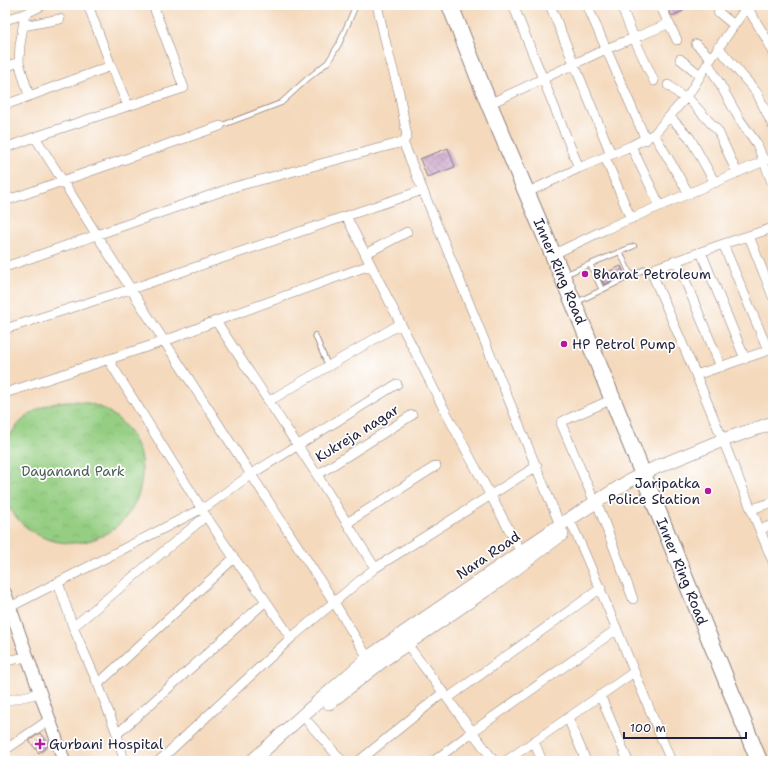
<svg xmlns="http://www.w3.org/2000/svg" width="778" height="766" viewBox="0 0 778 766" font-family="'Shantell Sans',sans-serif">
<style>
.park{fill:url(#park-crowns);stroke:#5c785e}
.building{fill:url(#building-cross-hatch)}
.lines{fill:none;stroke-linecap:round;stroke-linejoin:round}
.service-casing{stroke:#8b7e7c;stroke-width:6}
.minor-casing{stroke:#8b7e7c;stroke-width:10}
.tertiary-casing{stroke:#8b7e7c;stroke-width:14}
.secondary-casing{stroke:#8b7e7c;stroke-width:14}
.trunk-casing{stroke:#8b7e7c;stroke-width:18}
.service{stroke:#fff;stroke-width:4.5}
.minor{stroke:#fff;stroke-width:9}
.tertiary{stroke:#fff;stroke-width:12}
.secondary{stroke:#fff;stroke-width:13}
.trunk{stroke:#fff;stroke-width:16}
.poi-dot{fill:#b5179e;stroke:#fff;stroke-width:1.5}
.labels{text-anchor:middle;stroke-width:3.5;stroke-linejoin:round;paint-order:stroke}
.street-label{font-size:14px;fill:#22223b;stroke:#fff}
.poi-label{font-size:14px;fill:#22223b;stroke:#fff;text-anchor:start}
.park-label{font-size:14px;fill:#4a5e54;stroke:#fff}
</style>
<defs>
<pattern id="park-crowns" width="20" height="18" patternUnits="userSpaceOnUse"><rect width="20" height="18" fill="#95ce82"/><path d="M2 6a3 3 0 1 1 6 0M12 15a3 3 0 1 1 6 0" fill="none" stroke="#80b171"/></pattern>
<pattern id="building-cross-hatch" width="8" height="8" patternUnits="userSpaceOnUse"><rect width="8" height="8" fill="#cba3c8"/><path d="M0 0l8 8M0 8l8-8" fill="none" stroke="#a484a4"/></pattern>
</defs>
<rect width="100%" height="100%" fill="#fff"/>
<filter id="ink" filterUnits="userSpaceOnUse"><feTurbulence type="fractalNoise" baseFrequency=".025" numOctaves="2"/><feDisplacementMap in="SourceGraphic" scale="8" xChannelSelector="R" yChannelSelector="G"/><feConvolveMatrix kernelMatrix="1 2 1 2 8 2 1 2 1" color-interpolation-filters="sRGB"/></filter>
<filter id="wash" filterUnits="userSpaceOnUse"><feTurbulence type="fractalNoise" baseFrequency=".012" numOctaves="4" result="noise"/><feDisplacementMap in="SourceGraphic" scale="16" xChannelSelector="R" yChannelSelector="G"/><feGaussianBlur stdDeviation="0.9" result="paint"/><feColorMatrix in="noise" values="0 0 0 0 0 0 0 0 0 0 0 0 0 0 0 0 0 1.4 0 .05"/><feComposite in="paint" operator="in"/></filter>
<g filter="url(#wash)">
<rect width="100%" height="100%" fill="#f4d9bc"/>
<path class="park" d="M0 472a71 71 0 1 1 142 0a71 71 0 1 1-142 0Z"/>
<g id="blocks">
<path class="building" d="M667,5H680L683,11L672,16Z
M448,148L455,167L427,177L420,159Z
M621,266L624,275L604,285L600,275Z
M40,733L49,745L39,753L29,741Z"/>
</g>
</g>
<g filter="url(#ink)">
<use href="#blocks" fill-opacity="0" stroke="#8b7e7c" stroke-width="1"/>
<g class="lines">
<g class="service-casing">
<path id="service" d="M220,126L281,103L306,80L328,62L339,44L356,5
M620,252L631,276
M590,264L602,290
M564,275L634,246
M577,302L645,269
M315,335L328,366"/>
</g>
<g class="minor-casing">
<path id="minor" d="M88,5L111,66
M377,5L387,48L399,92L407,136L403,142
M513,5L579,168L526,193
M550,5L611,154
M587,5L646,140
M660,5L677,40
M747,7L766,38L773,54
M718,12L734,25
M5,20L25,14
M23,26L60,19
M696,44L711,58
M718,47L757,93L773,126
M680,59L700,75
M708,63L740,120L757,144L773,185
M5,67L19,62
M654,81L634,38L668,24
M668,85L685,99
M29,96L19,62L20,45L25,14L43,5
M687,97L718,131L737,173
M489,104L606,49L634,38L621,5
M5,105L111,66L128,106L35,137
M128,106L184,88L153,5
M670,117L690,138L715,183
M654,134L689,194
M631,146L660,206
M5,148L35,137L146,313L334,602L368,658
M605,157L631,219
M579,168L631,146L654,134L689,94L708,63L748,5
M5,201L220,126
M346,216L444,409L521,552
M773,228L723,244L656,268L653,272V276L696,375L773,562
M749,236L773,297
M723,244L768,350
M701,252L745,359
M365,254L407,232
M552,255L604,230L764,161L773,159
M677,261L721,367
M5,267L234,187L403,142L560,525
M216,321L370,265
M5,329L131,289L423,190
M108,359L206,516L234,558L266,601L291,638
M696,375L772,349
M5,393L165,341L216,321L317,475L375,568L291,638L159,761
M269,401L400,324
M317,475L412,415
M595,503L561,423L563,421L606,402
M599,508L633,599
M752,509L773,502
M347,523L436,466
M573,527C608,604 638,683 671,761
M760,529L773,525
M375,568L537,466
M58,582L73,627L98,684L117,734L124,761
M5,607H10L207,506L250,475L397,384
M73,627L206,516
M407,644L494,761
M5,661L27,657
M98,684L234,558
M600,695L628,761
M448,698L601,588
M5,701L40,693
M568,718L586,761
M308,722L342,761
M117,734L266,601
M534,741L542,761
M5,750L49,720
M359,761L444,692
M434,761L472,732L617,629
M506,761L634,672"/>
</g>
<g class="tertiary-casing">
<path id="tertiary" d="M5,593L64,761"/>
</g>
<g class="secondary-casing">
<path id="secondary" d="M329,703L385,659L499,581L562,534
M252,761L303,715L373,654L560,525L629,481L657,467L723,440L773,423"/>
</g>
<g class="trunk-casing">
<g id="trunk">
<path id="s1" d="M450,5L489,104L574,304L759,761"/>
</g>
</g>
<use href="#service" class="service"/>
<use href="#minor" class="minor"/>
<use href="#tertiary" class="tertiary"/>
<use href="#secondary" class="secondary"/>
<use href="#trunk" class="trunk"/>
</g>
</g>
<g class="poi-dot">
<circle cx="585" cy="274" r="4"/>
<circle cx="564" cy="344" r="4"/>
<circle cx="708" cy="491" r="4"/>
<path d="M38 738h4v4h4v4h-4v4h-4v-4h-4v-4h4z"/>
</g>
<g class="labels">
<g class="street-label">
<text dy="5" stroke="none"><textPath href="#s1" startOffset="288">Inner Ring Road</textPath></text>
<text transform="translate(357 433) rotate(-32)" y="5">Kukreja nagar</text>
<text transform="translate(488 555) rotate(-34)" y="5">Nara Road</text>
<text dy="5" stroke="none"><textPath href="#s1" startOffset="612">Inner Ring Road</textPath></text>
</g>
<g class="poi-label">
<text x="593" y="279">Bharat Petroleum</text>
<text x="572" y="349">HP Petrol Pump</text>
<text x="700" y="488" text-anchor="end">Jaripatka<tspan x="700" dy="16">Police Station</tspan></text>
<text x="49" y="749">Gurbani Hospital</text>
</g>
<g class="park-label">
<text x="73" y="476">Dayanand Park</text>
</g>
</g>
<rect width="778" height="766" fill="none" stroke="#fff" stroke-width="20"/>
<path d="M624 732v6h122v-6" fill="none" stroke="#22223b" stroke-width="2"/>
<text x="630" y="732" font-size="12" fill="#22223b" stroke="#ffffff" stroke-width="3" paint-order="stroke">100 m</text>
</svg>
